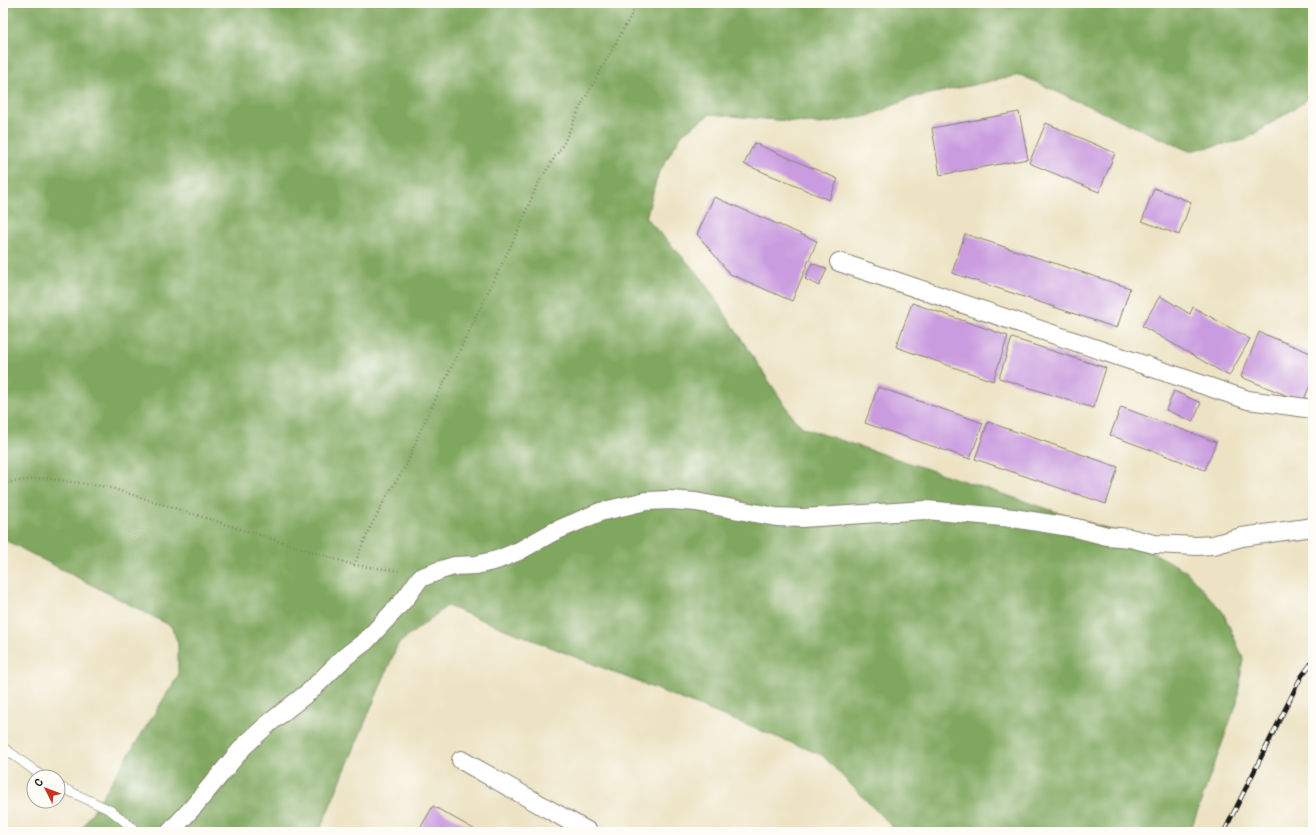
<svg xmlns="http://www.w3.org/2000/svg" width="1316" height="835" viewBox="0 0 1316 835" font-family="Pangolin,sans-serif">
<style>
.forest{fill:#80a75e;stroke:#4e623d}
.building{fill:#c99bdf}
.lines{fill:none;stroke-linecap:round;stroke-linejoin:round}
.service-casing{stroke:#848070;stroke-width:10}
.minor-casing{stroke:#848070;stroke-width:20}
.path{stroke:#848070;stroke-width:2.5;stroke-dasharray:1 3;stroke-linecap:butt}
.service{stroke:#fff;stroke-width:9}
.minor{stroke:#fff;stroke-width:18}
.rail-casing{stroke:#1c1c1c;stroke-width:4.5}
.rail{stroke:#fdfcf7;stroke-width:3;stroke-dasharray:9;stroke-linecap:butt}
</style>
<rect width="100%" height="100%" fill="#fdfcf7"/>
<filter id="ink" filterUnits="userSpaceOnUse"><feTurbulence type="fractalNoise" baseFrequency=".025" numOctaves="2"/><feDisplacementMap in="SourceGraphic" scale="8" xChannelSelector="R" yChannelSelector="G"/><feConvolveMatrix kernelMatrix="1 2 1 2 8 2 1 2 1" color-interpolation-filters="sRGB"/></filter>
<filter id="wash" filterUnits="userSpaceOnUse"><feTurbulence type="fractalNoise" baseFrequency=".012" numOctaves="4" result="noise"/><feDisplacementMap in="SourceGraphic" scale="16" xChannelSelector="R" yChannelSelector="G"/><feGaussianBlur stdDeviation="0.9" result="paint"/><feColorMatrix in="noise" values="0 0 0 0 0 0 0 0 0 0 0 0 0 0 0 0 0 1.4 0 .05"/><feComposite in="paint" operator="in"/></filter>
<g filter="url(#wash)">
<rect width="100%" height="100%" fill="#ede3c4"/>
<path class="forest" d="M3,3H1313V92L1304,102L1245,140L1189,151L1020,75L911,98L868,116L820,124L710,114L682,134L658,174L646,218L700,276L794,419L804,428L1114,531L1186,571L1223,612L1243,658L1237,702L1190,832H897L822,755L447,606L398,644L319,832H80L178,676V643L171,626L3,539Z"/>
<g id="blocks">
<path class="building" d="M1019,112L1028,159L940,175L932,128Z
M1046,123L1115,153L1099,192L1029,163Z
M754,143L838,179L829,200L744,164Z
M1154,188L1191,202L1179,235L1142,221Z
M714,197L817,241L792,301L730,274L697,234Z
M965,234L1130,288L1117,328L952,273Z
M812,263L827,269L819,286L805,279Z
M1160,296L1190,314L1193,307L1250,339L1229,376L1142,326Z
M912,303L1008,336L993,381L896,347Z
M1259,332L1313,354V378L1303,402L1241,377Z
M1012,338L1106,368L1093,408L999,378Z
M878,387L983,423L970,459L865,423Z
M1174,391L1201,403L1193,422L1166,410Z
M1121,407L1216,442L1205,470L1110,435Z
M988,422L1118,467L1106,504L975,459Z
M433,806L479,832H418Z"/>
</g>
</g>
<g filter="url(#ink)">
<use href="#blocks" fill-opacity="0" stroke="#848070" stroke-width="1"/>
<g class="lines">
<g class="service-casing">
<path id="service" d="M3,747L43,777
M58,786L110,810L138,832"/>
</g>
<g class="minor-casing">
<path id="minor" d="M839,262L1248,400L1313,409
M461,760L589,832
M170,832L194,806L244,746L268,724L310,691L346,656L366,641L405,599L420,578L441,570L454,566L476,565L497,560L519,551L553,532L600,512L646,501L671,500L696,502L776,517L802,518L926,510L1013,518L1076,528L1107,536L1130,538L1154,544L1197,546L1213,545L1242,537L1313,527"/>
</g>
<path class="path" d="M3,483L44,478L108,487L354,565L401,571
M354,565L369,530L388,494L407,464L420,431L517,233L537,185L564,143L580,107L638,3"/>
<use href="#service" class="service"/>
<use href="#minor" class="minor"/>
<g class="rail-casing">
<path id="rail" d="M1224,832L1301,677L1313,661"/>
</g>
<use href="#rail" class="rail"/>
</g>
</g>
<rect width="1316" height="835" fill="none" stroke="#fdfcf7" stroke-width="16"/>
<g transform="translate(46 789) rotate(312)"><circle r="19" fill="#fdfcf7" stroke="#a3a29f"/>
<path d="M0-3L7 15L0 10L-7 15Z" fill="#c8321e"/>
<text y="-6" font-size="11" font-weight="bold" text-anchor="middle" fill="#1c1c1c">С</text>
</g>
</svg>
